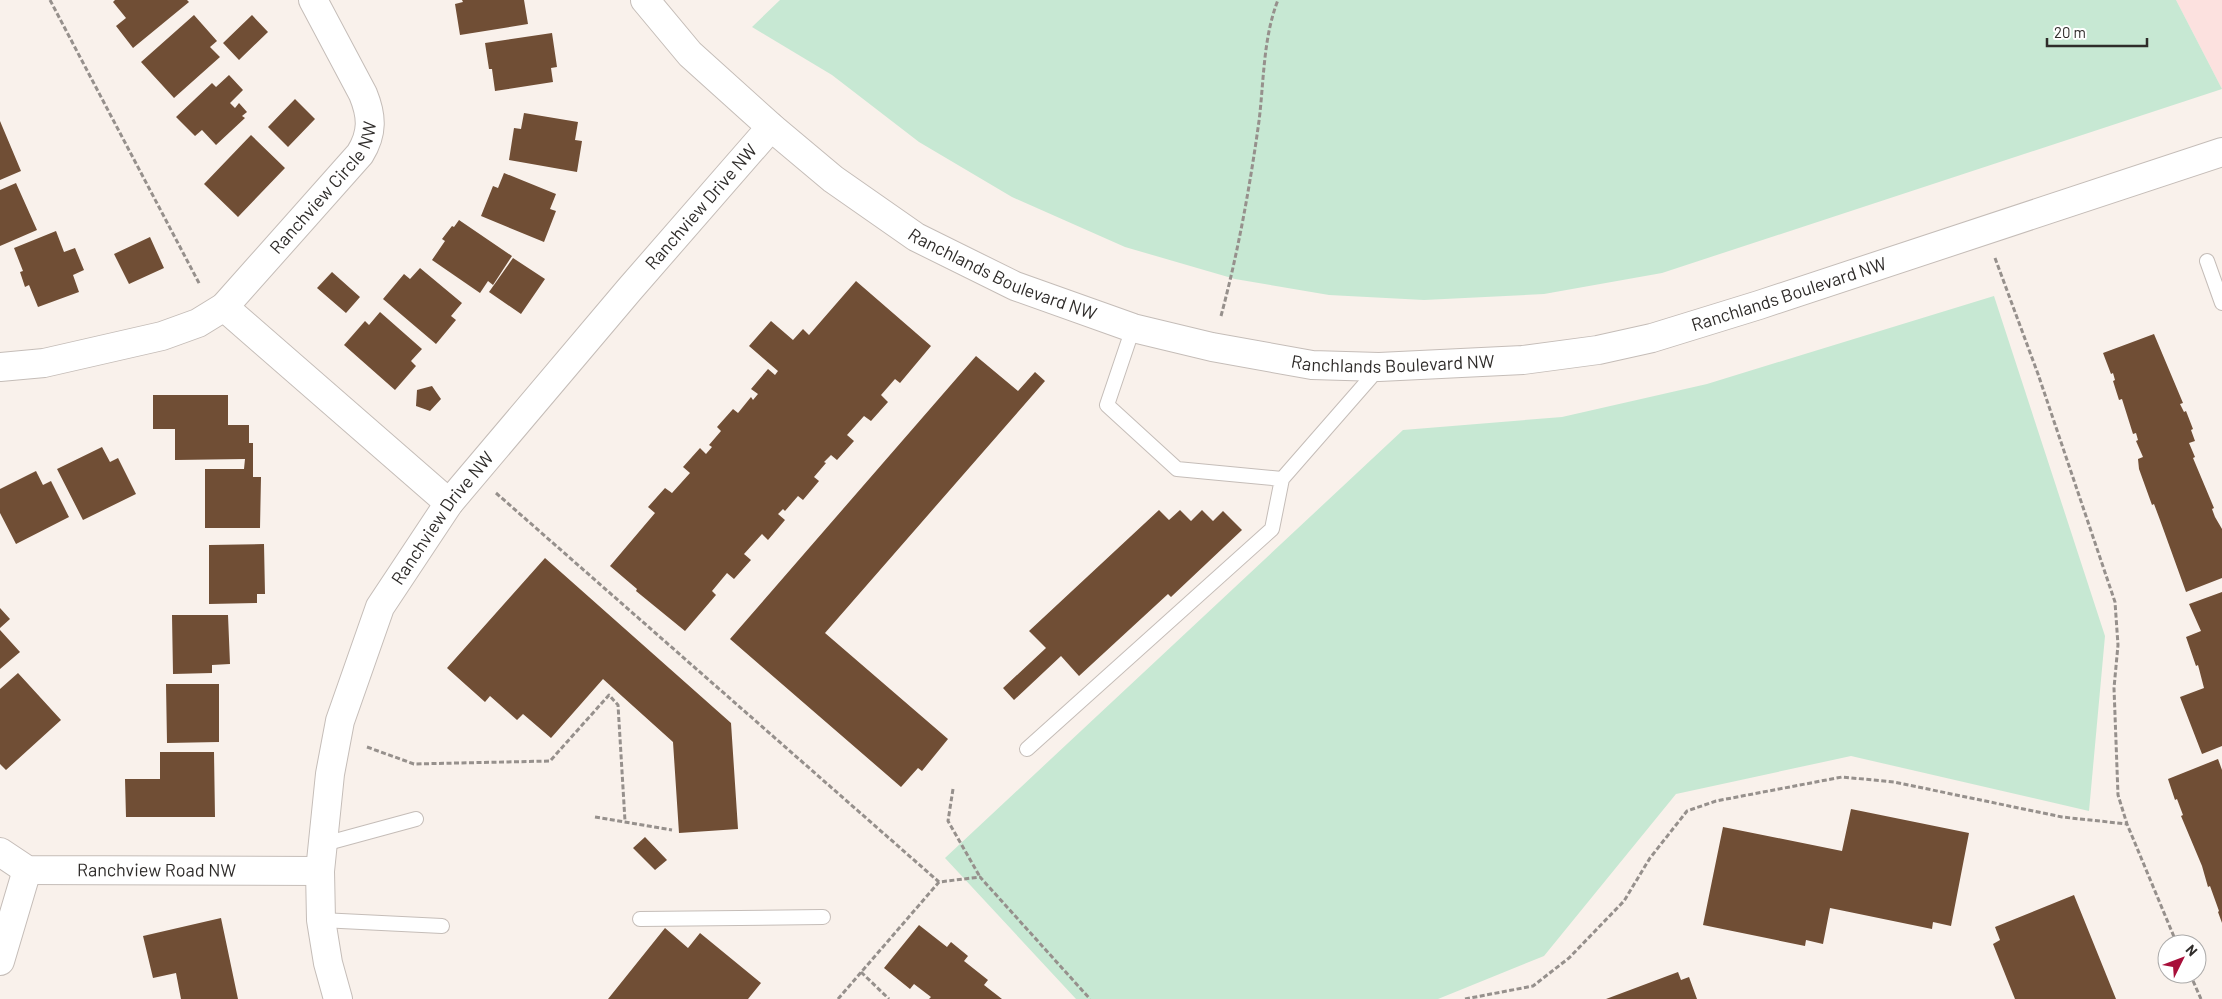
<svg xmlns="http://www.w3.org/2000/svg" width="2222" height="999" viewBox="0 0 2222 999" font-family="Barlow,sans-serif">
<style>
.education{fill:#fce1df}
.green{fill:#c7e8d3}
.building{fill:#704e35}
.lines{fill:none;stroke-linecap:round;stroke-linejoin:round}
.service-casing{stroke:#c5bdb8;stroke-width:16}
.minor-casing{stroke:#c5bdb8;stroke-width:30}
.tertiary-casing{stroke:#c5bdb8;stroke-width:30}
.path{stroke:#96908c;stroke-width:3;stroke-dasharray:5 2.5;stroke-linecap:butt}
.service{stroke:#fff;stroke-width:14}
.minor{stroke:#fff;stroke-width:28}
.tertiary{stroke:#fff;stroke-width:28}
.labels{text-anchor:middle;stroke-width:5;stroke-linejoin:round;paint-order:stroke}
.street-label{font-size:18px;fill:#2f2c2a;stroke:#fff}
</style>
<rect width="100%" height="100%" fill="#f9f1eb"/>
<path class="education" d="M2176,0H2222V89Z"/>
<path class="green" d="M780,0H2176L2222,89L1662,273L1544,294L1424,300L1329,295L1235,279L1125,247L1012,197L919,142L832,75L752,27Z
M1994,296L2105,636L2089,811L1851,756L1676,794L1544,956L1438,999H1076L945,858L1403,430L1562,417L1707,384Z"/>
<path class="building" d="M115,0H187L189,2L133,48L116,26L126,18L113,2Z
M462,0H524L528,24L460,35L455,4L463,2Z
M194,15L217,41L210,47L220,57L174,98L141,62Z
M252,15L268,32L239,60L223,43Z
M552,33L557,67L551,68L553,82L495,91L492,69H489L485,43Z
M229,75L243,90L230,103L235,108L239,103L247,112L242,116L245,118L216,145L202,130L195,136L176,117L212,83L216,87Z
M295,99L315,119L288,147L268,127Z
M524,113L578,122L575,140L582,141L577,172L509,160L514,128L521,129Z
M0,121L21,171L0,180Z
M251,135L285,168L238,217L204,184Z
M504,173L556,194L550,209L556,211L544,242L481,216L493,186L498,188Z
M16,183L37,230L0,246V190Z
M459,220L512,256L493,285L488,281L480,293L432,260L445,241L442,239L452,226L454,227Z
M56,231L64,252L75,248L84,270L73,275L79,292L38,307L29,285L25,287L20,272L23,271L14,248Z
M150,237L164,268L129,284L114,254Z
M513,258L545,279L521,314L489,292Z
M420,268L462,303L451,316L456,320L436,344L383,299L404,274L410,279Z
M332,272L360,297L346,313L317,288Z
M856,281L931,346L900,383L895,379L881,395L888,402L871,421L864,416L847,435L854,441L837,460L831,455L824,462L826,463L814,477L819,481L803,500L798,496L785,511L783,509L778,514L785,520L768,540L762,534L744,554L751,560L734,579L727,573L712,591L716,595L685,631L636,591L637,589L610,566L655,513L648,507L665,488L672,493L690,473L683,467L700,448L706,454L712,447L709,445L721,431L717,427L733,409L738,413L751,397L753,400L758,394L751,389L768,369L775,375L778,371L749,346L771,321L793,340L803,329L809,335Z
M380,312L422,349L411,361L416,366L395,390L344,345L365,321L369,325Z
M2154,334L2183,403L2180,404L2184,412L2186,411L2193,429L2191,430L2195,441L2189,443L2195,457L2193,458L2214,508L2212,509L2215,517L2222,529V578L2186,592L2160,520L2154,504L2152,505L2139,469L2138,459L2143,457L2136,441L2138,440L2136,433L2133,434L2122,399L2119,400L2113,381L2115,380L2113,373L2111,374L2103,353Z
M976,356L1018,391L1035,372L1045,381L825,633L948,739L922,771L918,768L901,787L730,639Z
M432,386L441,399L430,411L416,406L417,390Z
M153,395H228V425H249V443H253V477H261L260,528H205V469H244L245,459L175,460V429H153Z
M102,447L110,462L118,458L136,494L83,520L57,469Z
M36,471L43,485L51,481L69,517L16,544L0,513V489Z
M1159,510L1169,520L1180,510L1191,521L1202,510L1213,521L1223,511L1242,530L1171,597L1168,594L1079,676L1061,656L1014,700L1003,688L1046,648L1029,631Z
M264,544L265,594H257V603L209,604V545Z
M545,558L731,723L738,829L679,833L673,742L603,679L551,738L523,714L517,720L490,696L485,702L447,668Z
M2222,592V746L2202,754L2180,697L2204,688L2198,665L2196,666L2186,637L2201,631L2189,604Z
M0,608L10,619L0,628Z
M172,615H228L230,664L212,665V673L173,674Z
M0,630L20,652L0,669Z
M18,673L61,720L6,770L0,764V689Z
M166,684H219V742L167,743Z
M160,752H214L215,817H126L125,779H160Z
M2218,759L2222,770V923L2218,912L2219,911L2210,886L2208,887L2202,866L2181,816L2183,815L2177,799L2175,800L2168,779Z
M1851,809L1969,833L1951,926L1933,922L1932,929L1830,908L1823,944L1806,940L1805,946L1703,925L1723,827L1842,851Z
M645,837L667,860L655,870L633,848Z
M2074,895L2116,999H2015L1993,944L2000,940L1995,927Z
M221,918L238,999H181L176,973L153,978L143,936Z
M919,925L947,947L951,942L968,956L964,961L988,980L984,985L1002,999H929L931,997L914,984L910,989L884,968Z
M665,928L688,948L700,933L761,983L748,999H608Z
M1678,972L1681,980L1689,977L1697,999H1606Z"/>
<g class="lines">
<g class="service-casing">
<path id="service" d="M2207,261L2222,303
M1133,328L1107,405L1177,469L1282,479L1379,368
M1027,749L1272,529L1282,479
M324,844L416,819
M640,919L823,917
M321,920L442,926"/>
</g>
<g class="minor-casing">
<g id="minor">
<path d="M224,307L449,503"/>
<path id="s1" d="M0,367L44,363L162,336L198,323L224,307L360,154C373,133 372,116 363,94L313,0"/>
<path id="s2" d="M0,852L27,870L320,871"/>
<path d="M0,961L27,870"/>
</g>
</g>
<g class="tertiary-casing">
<g id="tertiary">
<path id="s3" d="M645,0L690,54L771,127L833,179L916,237L1015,286L1133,328L1212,347L1312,365L1379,367L1523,360L1598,350L1652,338L1759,305L2222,152"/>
<path id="s4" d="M338,999L328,963L321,920L320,871L330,774L340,721L380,607L449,503L629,290L771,127"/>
</g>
</g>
<path class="path" d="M50,0L200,285
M1995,258L2038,374L2115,602L2118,645L2114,688L2118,795L2127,824L2177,944
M1221,316C1238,253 1250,186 1259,121C1264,81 1263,38 1278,0
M496,493L939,882
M367,747L414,764L550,761L609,695L618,705L625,821
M953,789L948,821L980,877
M595,817L672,830
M861,972L889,999
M2190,974L2201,999
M838,999L939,882L980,877L1090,999
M1465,999L1533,986L1569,958L1624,901L1650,858L1687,811L1716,801L1842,777L1894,782L2062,817L2127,824"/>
<use href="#service" class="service"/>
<use href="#minor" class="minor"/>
<use href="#tertiary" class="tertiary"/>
</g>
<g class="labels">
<g class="street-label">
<text dy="6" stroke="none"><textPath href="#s1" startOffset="391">Ranchview Circle NW</textPath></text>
<text dy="6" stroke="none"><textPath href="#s4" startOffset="916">Ranchview Drive NW</textPath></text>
<text dy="6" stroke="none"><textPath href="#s3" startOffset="456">Ranchlands Boulevard NW</textPath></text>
<text dy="6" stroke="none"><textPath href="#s3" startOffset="1266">Ranchlands Boulevard NW</textPath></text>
<text dy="6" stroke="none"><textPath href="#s3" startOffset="861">Ranchlands Boulevard NW</textPath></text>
<text dy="6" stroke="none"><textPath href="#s4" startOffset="511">Ranchview Drive NW</textPath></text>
<text dy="6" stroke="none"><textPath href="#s2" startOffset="162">Ranchview Road NW</textPath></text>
</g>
</g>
<g transform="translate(2182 959) rotate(48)"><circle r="24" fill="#ffffff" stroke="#acabaa"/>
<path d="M0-4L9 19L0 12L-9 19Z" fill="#a80f3a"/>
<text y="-8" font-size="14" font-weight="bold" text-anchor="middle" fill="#2f2c2a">N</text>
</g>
<path d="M2047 38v8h100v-8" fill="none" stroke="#2f2c2a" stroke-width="2.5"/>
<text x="2054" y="38" font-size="15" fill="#2f2c2a" stroke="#ffffff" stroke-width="4" paint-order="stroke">20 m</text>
</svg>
